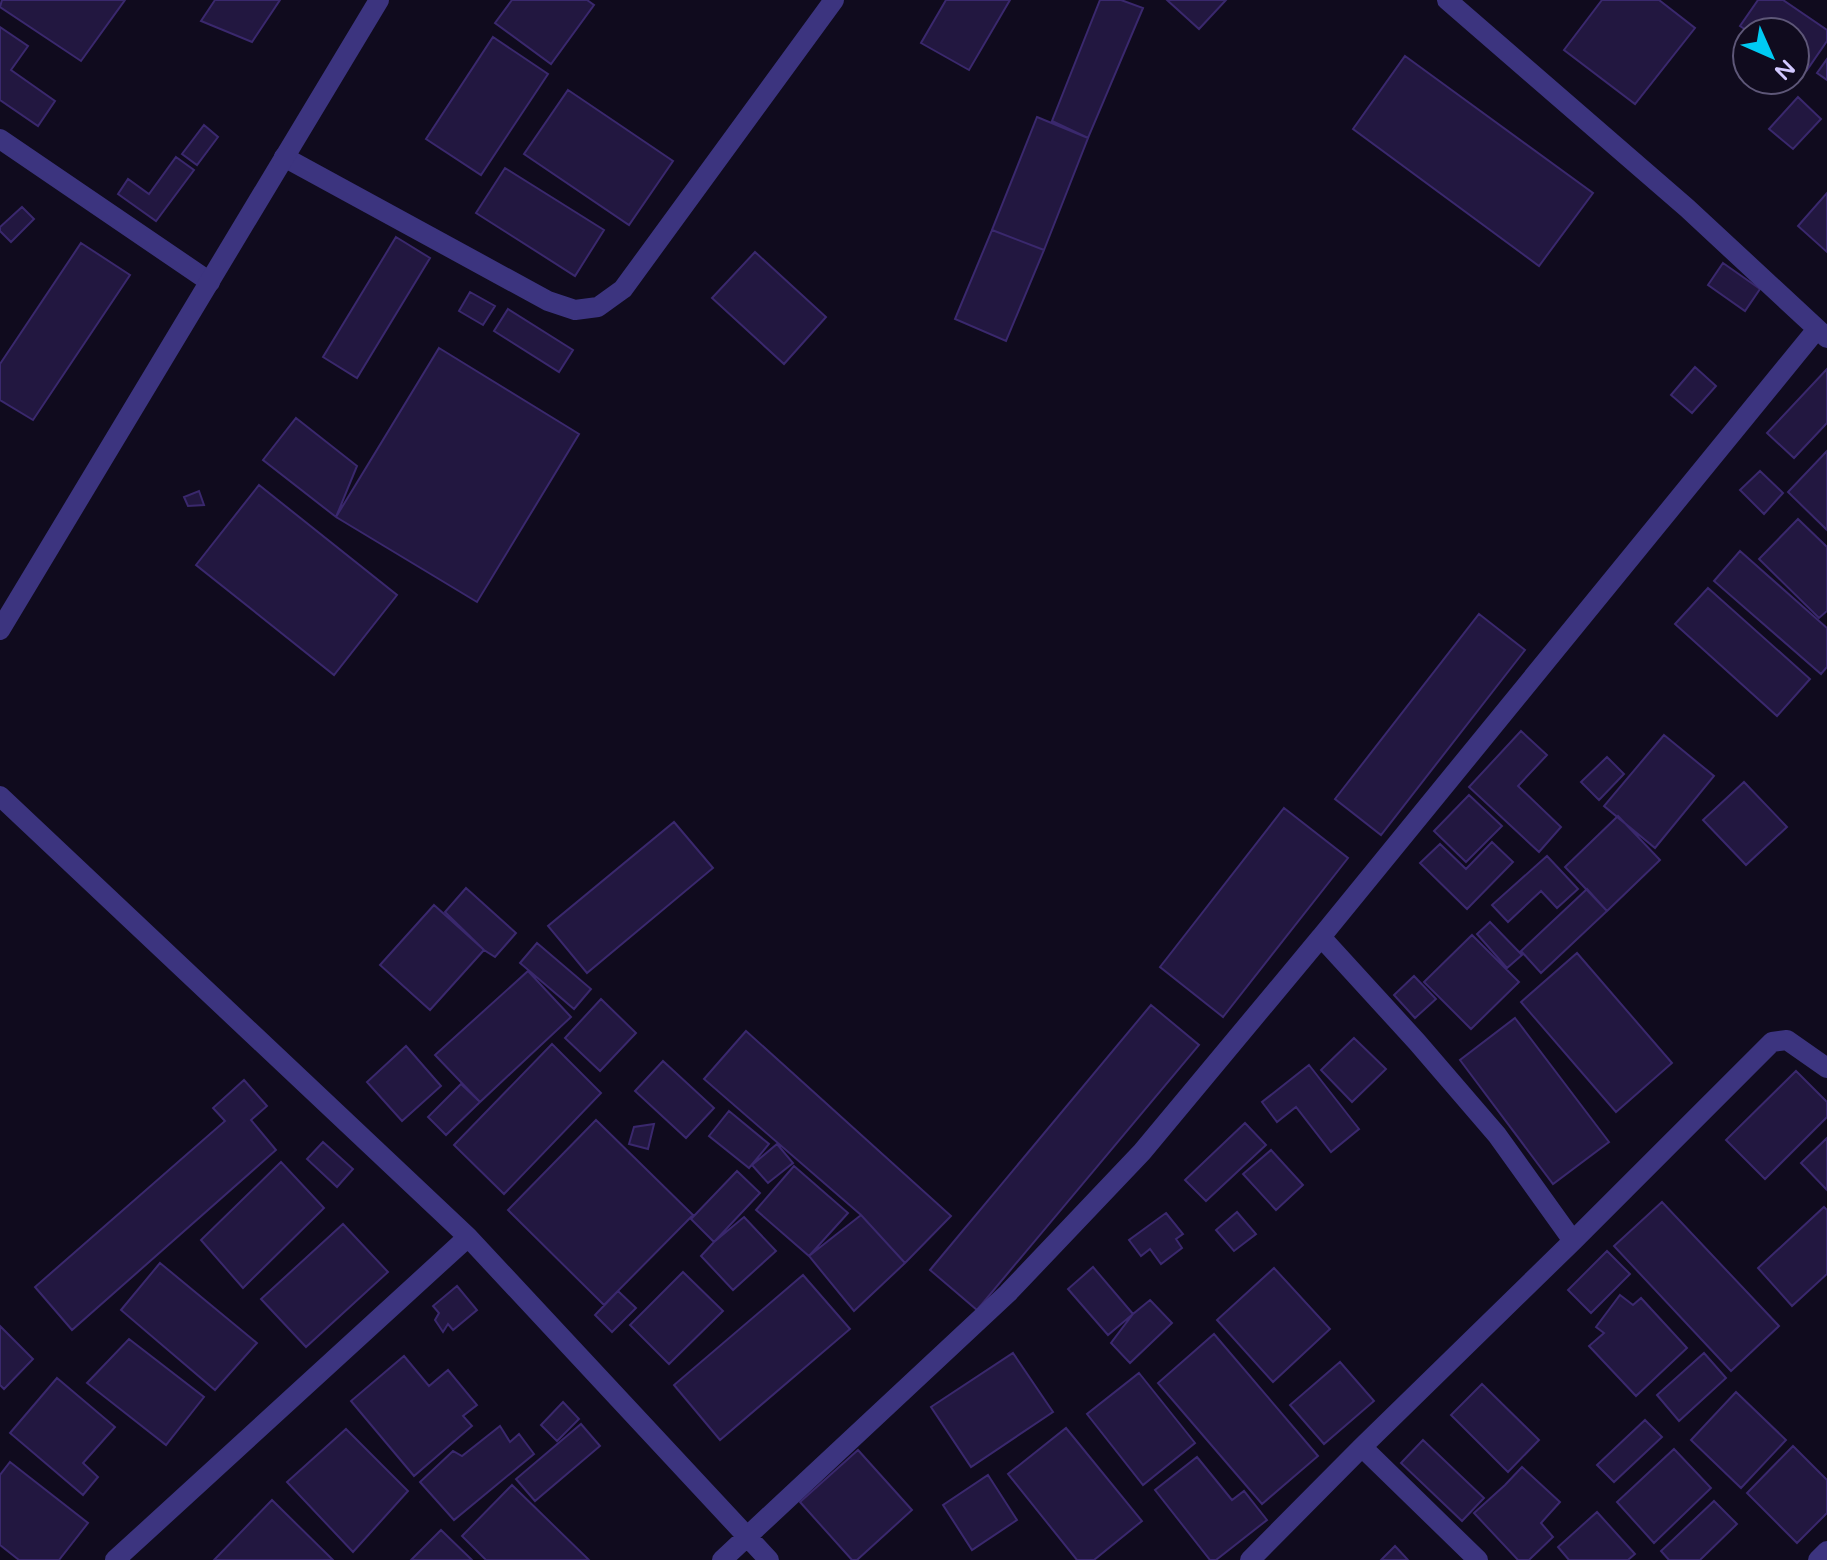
<svg xmlns="http://www.w3.org/2000/svg" width="1827" height="1560" viewBox="0 0 1827 1560" font-family="'Varela Round',sans-serif">
<style>
.building{fill:#221740;stroke:#3a286d;stroke-width:2}
.lines{fill:none;stroke-linecap:round;stroke-linejoin:round}
.minor{stroke:#3c347f;stroke-width:20}
.tertiary{stroke:#3c347f;stroke-width:20}
</style>
<rect width="100%" height="100%" fill="#100b1e"/>
<path class="building" d="M2,0H125L81,61L0,7Z
M215,0H280L252,42L201,21Z
M512,0H587L594,5L551,64L495,23Z
M946,0H1010L969,70L921,43Z
M1100,0H1121L1143,8L1088,138L1052,121Z
M1167,0H1226L1199,29Z
M1602,0H1659L1695,28L1635,104L1564,50Z
M1758,0H1783L1827,30V41L1807,70L1795,62V32H1749L1740,26Z
M0,27L28,46L11,70L55,101L38,126L0,100Z
M493,37L548,74L481,175L426,139Z
M1405,56L1593,193L1539,266L1353,129Z
M1827,59V80L1817,73Z
M568,90L673,161L629,225L524,154Z
M1798,97L1821,119L1793,149L1769,129Z
M1037,117L1088,138L1044,250L992,230Z
M204,125L218,137L197,165L182,154Z
M176,157L194,170L156,221L118,194L128,179L149,194Z
M505,168L604,230L575,276L476,213Z
M1827,193V252L1798,226Z
M22,207L34,219L11,242L0,231V227Z
M992,230L1044,250L1006,341L955,319Z
M396,237L430,258L357,378L323,357Z
M81,243L130,275L33,420L0,400V364Z
M755,252L826,317L784,364L712,298Z
M1723,263L1760,289L1745,311L1708,285Z
M470,292L495,306L483,325L459,311Z
M508,309L573,350L559,372L494,331Z
M439,348L579,434L477,602L336,517Z
M1695,367L1716,386L1692,413L1671,395Z
M1827,369V423L1794,458L1767,433Z
M296,418L357,466L336,517L263,460Z
M1827,451V530L1788,492Z
M1760,471L1783,493L1764,514L1740,490Z
M259,485L397,595L334,675L196,565Z
M199,491L204,505L188,506L184,497Z
M1798,519L1827,547V611L1819,618L1759,559Z
M1740,551L1827,628V667L1821,674L1714,581Z
M1708,588L1810,679L1777,716L1675,624Z
M1479,614L1525,650L1381,835L1335,799Z
M1521,731L1547,755L1518,786L1561,827L1539,852L1469,787Z
M1664,735L1714,776L1655,848L1604,806Z
M1607,757L1624,774L1599,800L1581,782Z
M1744,782L1787,827L1746,865L1703,820Z
M1469,795L1502,826L1466,862L1434,831Z
M1284,808L1348,858L1223,1017L1160,967Z
M1618,816L1660,860L1607,911L1565,867Z
M674,822L713,868L587,973L548,926Z
M1492,842L1513,862L1467,909L1420,863L1440,844L1466,869Z
M1547,856L1578,889L1557,908L1541,891L1508,922L1492,905Z
M466,888L516,933L495,957L484,950L445,912Z
M1587,889L1607,911L1541,973L1521,951Z
M434,905L484,950L430,1010L380,965Z
M1490,922L1522,955L1507,968L1477,934Z
M1472,935L1519,982L1471,1029L1424,982Z
M537,943L591,989L574,1009L520,963Z
M1577,953L1672,1063L1616,1112L1521,1002Z
M528,971L571,1017L480,1102L435,1055Z
M1414,976L1436,999L1415,1018L1394,995Z
M601,999L636,1033L600,1071L565,1038Z
M1151,1005L1199,1045L977,1310L930,1270Z
M1515,1018L1609,1142L1553,1184L1460,1060Z
M746,1031L951,1216L905,1263L861,1215L704,1079Z
M1354,1038L1386,1069L1352,1102L1321,1070Z
M552,1044L601,1093L504,1194L454,1145Z
M406,1046L441,1086L402,1121L367,1082Z
M663,1061L714,1108L686,1138L635,1091Z
M1309,1065L1359,1129L1331,1152L1296,1107L1277,1122L1262,1102Z
M1796,1071L1827,1102V1117L1765,1179L1726,1140Z
M244,1080L267,1106L251,1120L276,1150L72,1330L35,1287L225,1121L213,1108Z
M461,1084L480,1102L446,1135L428,1117Z
M729,1111L769,1144L749,1168L709,1136Z
M596,1120L693,1215L604,1305L508,1210Z
M1245,1123L1266,1145L1206,1201L1185,1180Z
M654,1124L648,1149L629,1144L634,1127Z
M1827,1138V1190L1801,1163Z
M323,1142L353,1169L337,1187L307,1159Z
M777,1144L793,1163L768,1183L752,1165Z
M1271,1150L1303,1185L1276,1210L1243,1174Z
M281,1162L324,1208L243,1288L201,1240Z
M794,1166L848,1213L809,1256L756,1210Z
M737,1171L760,1193L714,1242L691,1219Z
M1662,1202L1779,1326L1731,1371L1614,1246Z
M1824,1207L1827,1210V1274L1792,1306L1758,1268Z
M1237,1212L1256,1234L1234,1251L1216,1230Z
M1166,1213L1183,1234L1176,1239L1182,1248L1161,1264L1150,1249L1141,1256L1129,1240Z
M861,1215L905,1263L854,1311L809,1256Z
M744,1217L776,1251L733,1290L701,1256L714,1242Z
M343,1224L388,1272L306,1347L261,1299Z
M1607,1251L1630,1274L1591,1313L1568,1290Z
M160,1263L257,1343L215,1390L121,1310Z
M1093,1267L1133,1314L1108,1335L1068,1289Z
M1274,1268L1330,1329L1273,1382L1217,1320Z
M683,1272L723,1311L669,1364L630,1325Z
M803,1275L850,1329L720,1440L674,1385Z
M457,1286L477,1310L453,1330L448,1324L443,1332L435,1320L439,1313L433,1306Z
M618,1291L636,1308L612,1332L595,1315Z
M1620,1295L1633,1305L1641,1298L1687,1348L1636,1396L1589,1346L1604,1333L1596,1327Z
M1150,1300L1172,1323L1130,1363L1111,1343L1133,1314Z
M0,1326L33,1359L4,1389L0,1385Z
M1214,1334L1318,1456L1262,1504L1158,1383Z
M129,1339L204,1397L166,1445L87,1383Z
M1013,1353L1053,1412L971,1467L931,1407Z
M1704,1353L1726,1378L1679,1421L1657,1395Z
M404,1356L429,1386L448,1370L477,1405L463,1416L472,1426L414,1476L351,1401Z
M1340,1362L1374,1401L1324,1444L1290,1405Z
M1139,1373L1195,1443L1143,1485L1087,1414Z
M57,1378L115,1427L83,1463L98,1477L83,1495L10,1433Z
M1482,1384L1539,1440L1508,1472L1451,1415Z
M1736,1392L1786,1440L1741,1488L1691,1440Z
M563,1402L579,1419L557,1441L541,1425Z
M1645,1420L1662,1437L1614,1482L1597,1465Z
M581,1424L600,1446L535,1501L516,1479Z
M500,1426L510,1442L519,1434L534,1454L454,1520L420,1482L453,1451L462,1456Z
M1066,1428L1142,1521L1094,1560H1077L1008,1474Z
M346,1429L408,1491L353,1552L287,1482Z
M1423,1440L1484,1498L1462,1521L1401,1463Z
M1793,1446L1827,1480V1513L1797,1543L1747,1493Z
M1674,1449L1711,1488L1654,1543L1617,1502Z
M858,1450L912,1510L857,1560H852L800,1502Z
M1197,1457L1232,1500L1244,1491L1267,1520L1216,1560H1210L1155,1490Z
M10,1462L88,1523L59,1560H19L0,1545V1475Z
M1522,1467L1560,1502L1541,1523L1553,1537L1529,1560H1518L1474,1513L1505,1485Z
M988,1475L1017,1520L972,1550L943,1505Z
M512,1485L589,1560H486L462,1536Z
M272,1500L333,1560H214Z
M1714,1501L1737,1524L1700,1560H1669L1661,1551Z
M1597,1512L1635,1554L1628,1560H1569L1558,1547Z
M441,1530L472,1560H411Z
M1395,1546L1408,1560H1381Z"/>
<g class="lines">
<path class="minor" d="M1447,0L1687,208L1827,338
M0,139L210,282
M284,157L548,301L575,310L598,307L623,289L834,0
M0,796L468,1237L769,1560
M1573,1241L1497,1135L1417,1042L1321,937L1817,329
M1362,1447L1478,1560
M115,1560L468,1237
M722,1560L1008,1293L1142,1152L1321,937
M1250,1560L1362,1447L1573,1241L1772,1042L1787,1040L1827,1068
M1818,1560L1827,1551"/>
<path class="tertiary" d="M0,630L379,0"/>
</g>
<g transform="translate(1771 56) rotate(135)"><circle r="38" fill="#100b1e" stroke="#5e5778" stroke-width="2"/>
<path d="M0-6L14 30L0 20L-14 30Z" fill="#00cbf3"/>
<text y="-12" font-size="22" font-weight="bold" text-anchor="middle" fill="#d2c8ff">N</text>
</g>
</svg>
